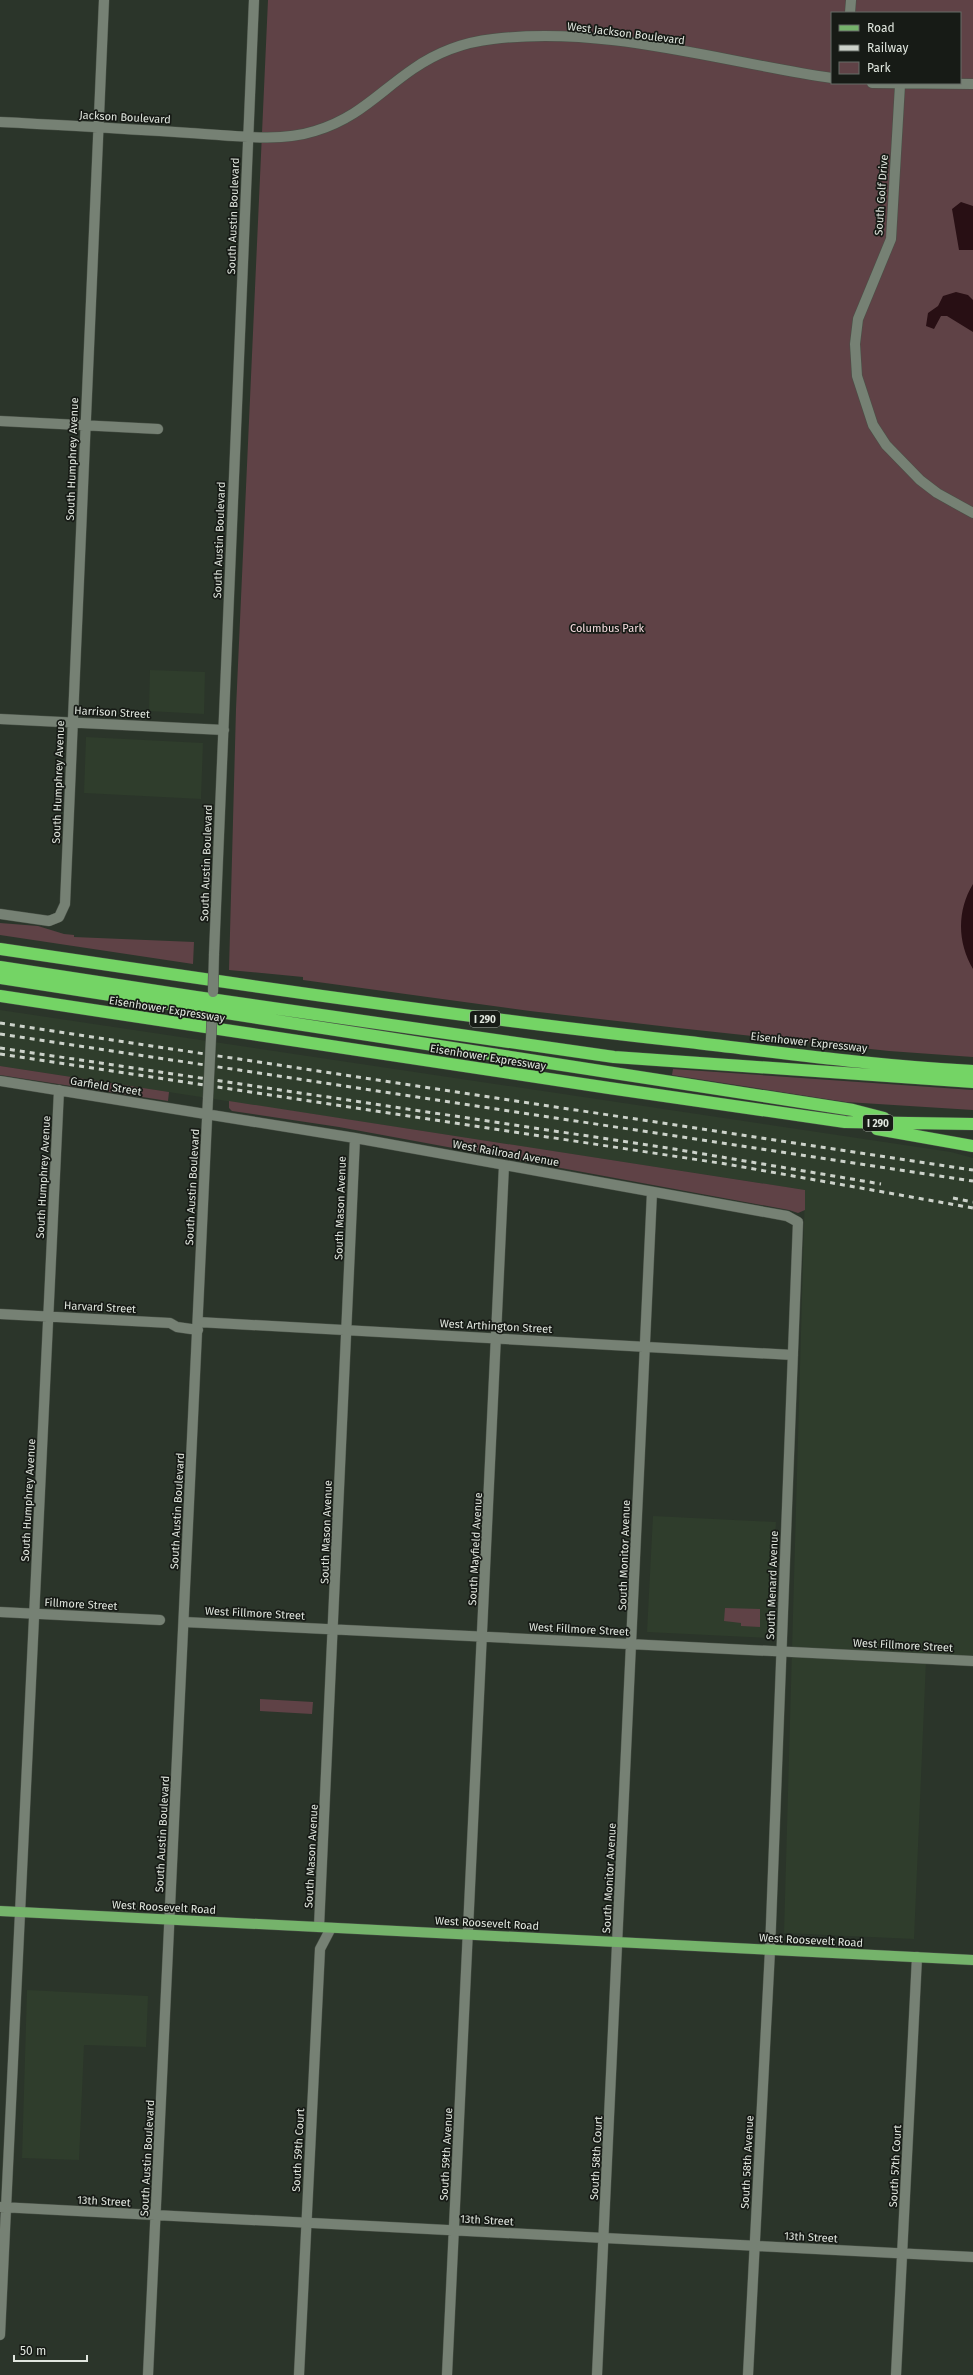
<svg xmlns="http://www.w3.org/2000/svg" width="973" height="2375" viewBox="0 0 973 2375" font-family="'Fira Sans',sans-serif">
<style>
.built{fill:#2f3d2c}
.green{fill:#5f4246;fill-rule:evenodd}
.water{fill:#280f14}
.lines{fill:none;stroke-linecap:round;stroke-linejoin:round}
.minor-casing{stroke:#495147;stroke-width:11}
.major-casing{stroke:#495147;stroke-width:11}
.highway-casing{stroke:#495147;stroke-width:13}
.minor{stroke:#768174;stroke-width:10}
.major{stroke:#75b36b;stroke-width:10}
.highway{stroke:#74d465;stroke-width:12}
.rail{stroke:#ccd2ca;stroke-width:3;stroke-dasharray:5 5;stroke-linecap:butt}
.minor-bridge-casing{stroke:#495147;stroke-width:11;stroke-linecap:butt}
.minor-bridge{stroke:#768174;stroke-width:10}
.labels{text-anchor:middle;stroke-width:3.5;stroke-linejoin:round;paint-order:stroke}
.shield{fill:#171b16;stroke:#a4a9a2;stroke-width:1}
.shield-label{font-size:10px;font-weight:bold;fill:#e0e6de}
.street-label{font-size:11px;fill:#e0e6de;stroke:#171b16}
.park-label{font-size:11px;fill:#f7dde0;stroke:#171b16}
</style>
<rect width="100%" height="100%" fill="#2b352a"/>
<path class="built" d="M150,670L205,672L204,714L149,711Z
M86,737L203,743L201,799L84,793Z
M0,1010L951,1152L973,1158V1665L926,1661L914,1939L784,1933L805,1190L0,1066Z
M653,1516L776,1522L769,1638L647,1632Z
M27,1990L148,1996L146,2047L84,2045L79,2160L22,2158Z"/>
<path class="green" d="M268,0H973V1057L889,1051L678,1028L530,1011L303,980V977L229,970L236,709ZM832,13H960V83H832Z
M0,923L38,926L64,934L74,935V937L194,942L193,964L0,935Z
M0,1066L169,1092L168,1101L0,1075Z
M673,1069L973,1090V1110L846,1102L672,1075Z
M229,1101L805,1190V1210L798,1213L789,1210L339,1127L232,1111L229,1108Z
M725,1608L760,1609V1627L741,1626V1623L724,1621Z
M260,1699L313,1702L312,1714L260,1711Z"/>
<path class="water" d="M961,202L973,206V250H959L952,209Z
M956,292L968,295L973,300V332L947,316H941L934,329L926,326L928,313L938,306L943,296Z
M973,884V969C957,942 957,910 973,884Z"/>
<g class="lines">
<g class="minor-casing">
<path id="minor" d="M850,13L851,0
M872,83L973,84
M900,85L891,239L858,319L855,344L857,376L873,425L886,445L920,480L937,493L973,513
M0,122C63,125 127,129 190,133C229,135 278,143 315,131C358,118 378,93 413,69C436,53 465,42 493,39C606,25 721,62 832,78
M0,421L158,429
M0,719L224,730
M0,914L49,921L59,917L65,904L104,0
M214,954L254,0
M0,1081L355,1138L787,1216L798,1222L770,1950L748,2375
M0,1314L170,1323L177,1327L198,1330
M198,1322L793,1355
M0,1612L160,1620
M184,1622L973,1661
M319,1927L355,1138
M0,2207L973,2257
M0,2335L59,1090
M148,2375L208,1098
M299,2375L320,1949L331,1928
M447,2375L504,1165
M597,2375L652,1192
M896,2375L917,1957"/>
</g>
<g class="major-casing">
<path id="major" d="M0,1911L973,1960"/>
</g>
<g class="highway-casing">
<path id="highway" d="M0,949C229,983 458,1017 689,1042C783,1053 878,1066 973,1071
M0,967L196,997L614,1057L973,1082
M0,978L853,1110L884,1118
M0,996L609,1088L845,1122L973,1124
M877,1129L973,1146"/>
</g>
<use href="#minor" class="minor"/>
<use href="#major" class="major"/>
<use href="#highway" class="highway"/>
<path class="rail" d="M0,1023L973,1170
M0,1034L973,1181
M0,1048L668,1148L881,1184
M0,1054L726,1164L973,1208
M953,1198L973,1202"/>
<g class="minor-bridge-casing">
<path id="minor-bridge" d="M213,992L214,954
M208,1098L212,1018"/>
</g>
<use href="#minor-bridge" class="minor-bridge"/>
</g>
<g class="labels">
<g class="shield">
<rect x="470" y="1011" width="30" height="16" rx="3"/>
<rect x="863" y="1115" width="30" height="16" rx="3"/>
</g>
<g class="shield-label">
<text x="485" y="1023">I 290</text>
<text x="878" y="1127">I 290</text>
</g>
<g class="street-label">
<text transform="translate(626 33) rotate(7)" y="4">West Jackson Boulevard</text>
<text transform="translate(125 117) rotate(3)" y="4">Jackson Boulevard</text>
<text transform="translate(881 195) rotate(-86)" y="4">South Golf Drive</text>
<text transform="translate(233 216) rotate(-88)" y="4">South Austin Boulevard</text>
<text transform="translate(72 459) rotate(-88)" y="4">South Humphrey Avenue</text>
<text transform="translate(219 540) rotate(-88)" y="4">South Austin Boulevard</text>
<text transform="translate(112 712) rotate(3)" y="4">Harrison Street</text>
<text transform="translate(58 782) rotate(-88)" y="4">South Humphrey Avenue</text>
<text transform="translate(206 863) rotate(-88)" y="4">South Austin Boulevard</text>
<text transform="translate(167 1009) rotate(9)" y="4">Eisenhower Expressway</text>
<text transform="translate(809 1042) rotate(6)" y="4">Eisenhower Expressway</text>
<text transform="translate(488 1057) rotate(9)" y="4">Eisenhower Expressway</text>
<text transform="translate(106 1086) rotate(9)" y="4">Garfield Street</text>
<text transform="translate(506 1153) rotate(10)" y="4">West Railroad Avenue</text>
<text transform="translate(43 1177) rotate(-87)" y="4">South Humphrey Avenue</text>
<text transform="translate(192 1187) rotate(-87)" y="4">South Austin Boulevard</text>
<text transform="translate(340 1208) rotate(-88)" y="4">South Mason Avenue</text>
<text transform="translate(100 1307) rotate(3)" y="4">Harvard Street</text>
<text transform="translate(496 1326) rotate(3)" y="4">West Arthington Street</text>
<text transform="translate(28 1500) rotate(-87)" y="4">South Humphrey Avenue</text>
<text transform="translate(177 1511) rotate(-87)" y="4">South Austin Boulevard</text>
<text transform="translate(326 1532) rotate(-88)" y="4">South Mason Avenue</text>
<text transform="translate(475 1549) rotate(-87)" y="4">South Mayfield Avenue</text>
<text transform="translate(624 1555) rotate(-88)" y="4">South Monitor Avenue</text>
<text transform="translate(772 1585) rotate(-88)" y="4">South Menard Avenue</text>
<text transform="translate(81 1604) rotate(3)" y="4">Fillmore Street</text>
<text transform="translate(255 1613) rotate(3)" y="4">West Fillmore Street</text>
<text transform="translate(579 1629) rotate(3)" y="4">West Fillmore Street</text>
<text transform="translate(903 1645) rotate(3)" y="4">West Fillmore Street</text>
<text transform="translate(162 1834) rotate(-87)" y="4">South Austin Boulevard</text>
<text transform="translate(311 1856) rotate(-87)" y="4">South Mason Avenue</text>
<text transform="translate(609 1878) rotate(-87)" y="4">South Monitor Avenue</text>
<text transform="translate(164 1907) rotate(3)" y="4">West Roosevelt Road</text>
<text transform="translate(487 1923) rotate(3)" y="4">West Roosevelt Road</text>
<text transform="translate(811 1940) rotate(3)" y="4">West Roosevelt Road</text>
<text transform="translate(298 2150) rotate(-87)" y="4">South 59th Court</text>
<text transform="translate(446 2154) rotate(-87)" y="4">South 59th Avenue</text>
<text transform="translate(147 2158) rotate(-87)" y="4">South Austin Boulevard</text>
<text transform="translate(596 2158) rotate(-87)" y="4">South 58th Court</text>
<text transform="translate(747 2162) rotate(-87)" y="4">South 58th Avenue</text>
<text transform="translate(895 2166) rotate(-87)" y="4">South 57th Court</text>
<text transform="translate(104 2201) rotate(3)" y="4">13th Street</text>
<text transform="translate(487 2220) rotate(3)" y="4">13th Street</text>
<text transform="translate(811 2237) rotate(3)" y="4">13th Street</text>
</g>
<g class="park-label">
<text x="607" y="632">Columbus Park</text>
</g>
</g>
<rect x="831" y="12" width="130" height="72" fill="#171b16" stroke="#676c66"/>
<rect x="839" y="25" width="20" height="6" fill="#75b36b" stroke="#676c66"/>
<text x="867" y="32" font-size="12" fill="#e0e6de">Road</text>
<rect x="839" y="45" width="20" height="6" fill="#ccd2ca" stroke="#676c66"/>
<text x="867" y="52" font-size="12" fill="#e0e6de">Railway</text>
<rect x="839" y="62" width="20" height="12" fill="#5f4246" stroke="#676c66"/>
<text x="867" y="72" font-size="12" fill="#e0e6de">Park</text>
<path d="M14 2355v6h73v-6" fill="none" stroke="#e0e6de" stroke-width="2"/>
<text x="20" y="2355" font-size="12" fill="#e0e6de" stroke="#171b16" stroke-width="3" paint-order="stroke">50 m</text>
</svg>
